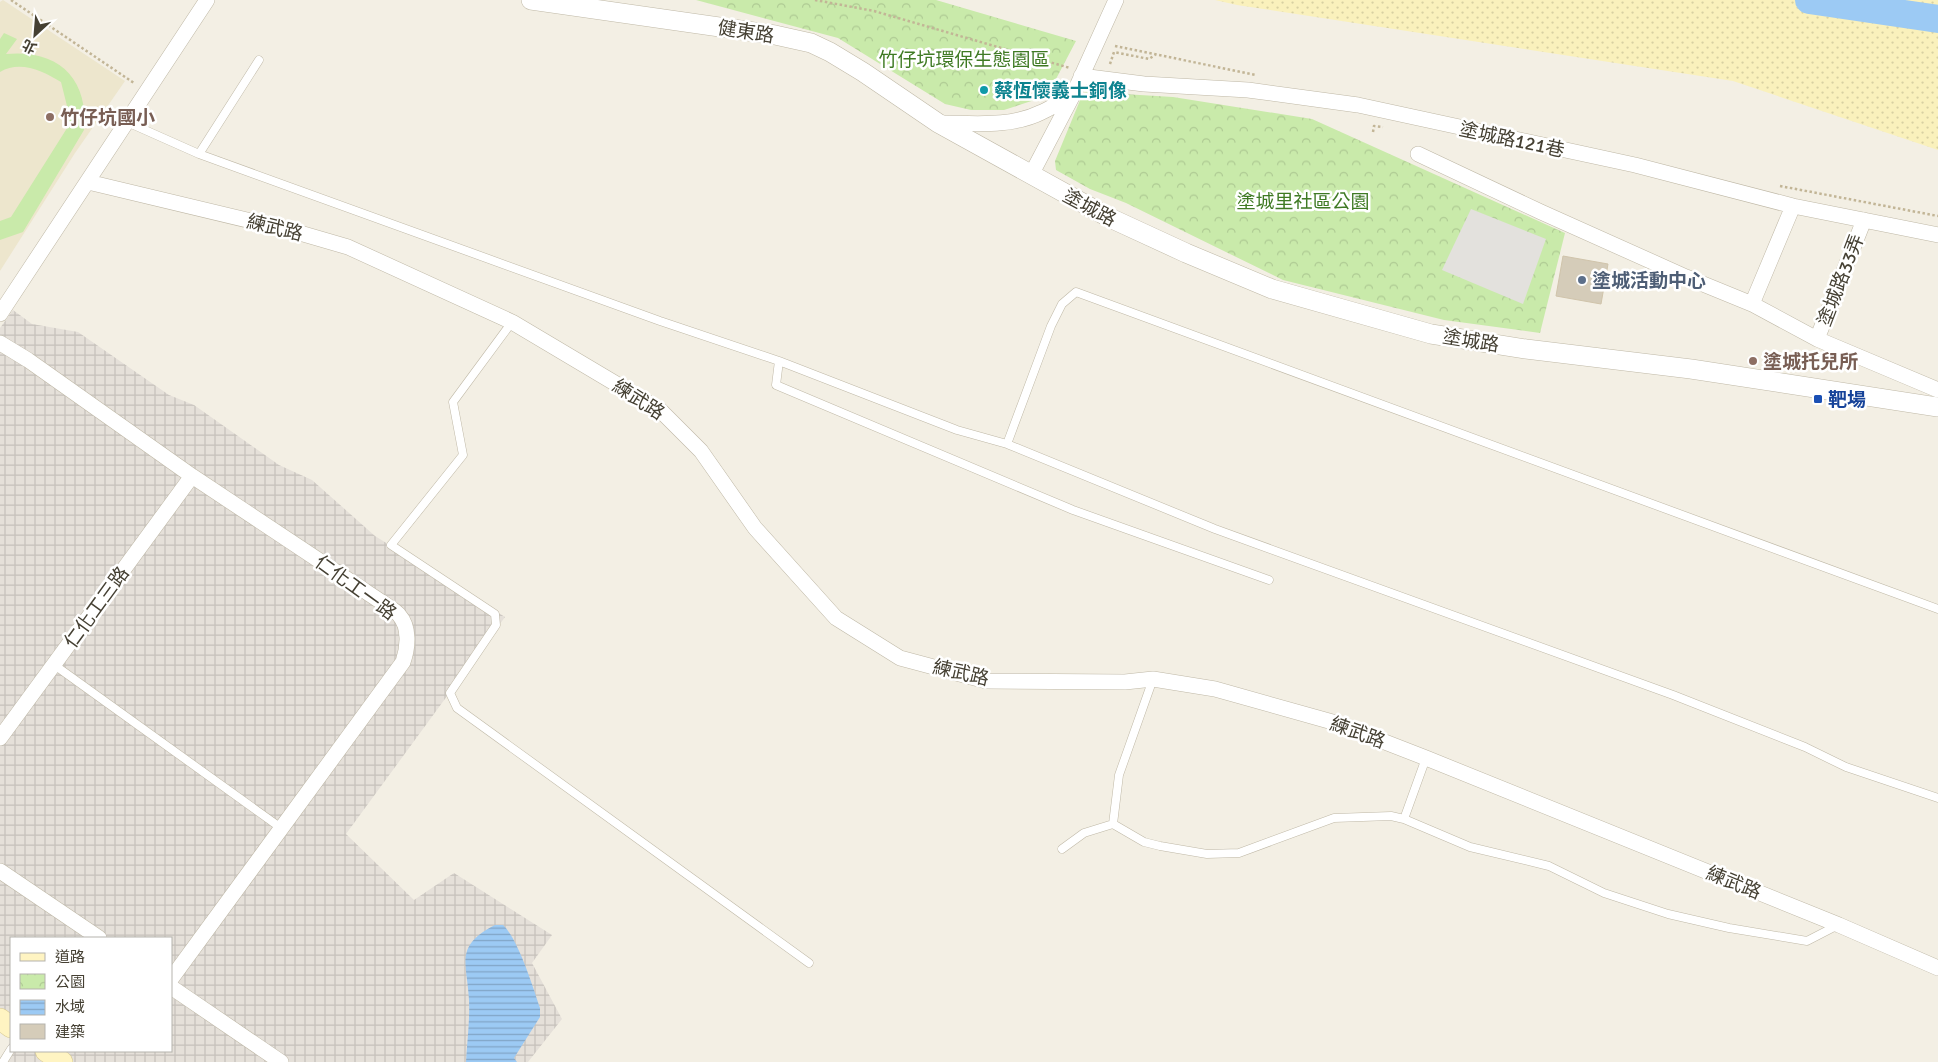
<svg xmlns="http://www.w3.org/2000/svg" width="1938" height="1062" viewBox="0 0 1938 1062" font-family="Signika,'Noto Sans TC',sans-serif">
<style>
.industrial{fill:url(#industrial-grid)}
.education{fill:#ede6cd}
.sand{fill:url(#sand-dots)}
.park{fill:url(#park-crowns)}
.pitch{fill:#c9eaaa}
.parking{fill:#e3e1dd}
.water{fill:url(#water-rules)}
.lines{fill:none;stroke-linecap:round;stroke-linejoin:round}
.river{stroke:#9ccaf4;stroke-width:28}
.building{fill:#d5ccb9;stroke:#d0c4ab}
.service-casing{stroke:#bfb8a6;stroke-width:9}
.minor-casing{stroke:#bfb8a6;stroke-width:16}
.tertiary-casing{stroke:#bfb8a6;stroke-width:20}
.secondary-casing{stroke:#d5c891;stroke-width:22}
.path{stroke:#c2b596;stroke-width:2.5;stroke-dasharray:2.5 2.5;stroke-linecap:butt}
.service{stroke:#fff;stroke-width:8}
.minor{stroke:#fff;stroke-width:15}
.tertiary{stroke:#fff;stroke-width:19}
.secondary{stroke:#fff4c2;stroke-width:21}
.culture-dot{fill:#0f9aa8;stroke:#fff;stroke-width:2}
.education-dot{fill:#8d6e63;stroke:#fff;stroke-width:2}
.service-dot{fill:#5c6f8a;stroke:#fff;stroke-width:2}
.transit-dot{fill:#1a4fb4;stroke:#fff;stroke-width:2}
.labels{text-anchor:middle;stroke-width:5;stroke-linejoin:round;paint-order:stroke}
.street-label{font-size:19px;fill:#454033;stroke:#fff}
.park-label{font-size:19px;fill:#3f7a24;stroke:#fff}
.culture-label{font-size:19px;font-weight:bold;fill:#0d838f;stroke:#fff;text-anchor:start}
.education-label{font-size:19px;font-weight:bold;fill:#785e54;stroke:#fff;text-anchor:start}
.service-label{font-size:19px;font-weight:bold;fill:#4e5e75;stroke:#fff;text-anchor:start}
.transit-label{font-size:19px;font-weight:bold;fill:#164399;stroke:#fff;text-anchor:start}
</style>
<defs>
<pattern id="industrial-grid" width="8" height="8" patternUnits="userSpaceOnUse" patternTransform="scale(1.25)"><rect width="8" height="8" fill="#e5e0d9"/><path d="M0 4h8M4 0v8" fill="none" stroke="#c6c1bb"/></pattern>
<pattern id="sand-dots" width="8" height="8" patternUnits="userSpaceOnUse" patternTransform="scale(1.25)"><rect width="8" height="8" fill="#faf1bc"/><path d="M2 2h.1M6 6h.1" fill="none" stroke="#d8d0a2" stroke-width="1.8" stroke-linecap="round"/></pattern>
<pattern id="park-crowns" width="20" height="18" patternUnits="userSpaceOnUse" patternTransform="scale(1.25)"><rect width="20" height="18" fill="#c9eaaa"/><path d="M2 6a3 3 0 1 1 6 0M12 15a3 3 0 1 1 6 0" fill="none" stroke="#aeca93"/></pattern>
<pattern id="water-rules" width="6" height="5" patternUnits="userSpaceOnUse" patternTransform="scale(1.25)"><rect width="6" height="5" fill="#9ccaf4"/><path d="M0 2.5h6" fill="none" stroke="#81a5c6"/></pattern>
</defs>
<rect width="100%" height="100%" fill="#f3efe4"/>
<path class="industrial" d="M13,310L32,324L78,332L169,395L194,405L279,465L312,480L375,536L505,617L346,834L414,900L454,873L552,935L532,963L562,1019L528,1062H0V1059L11,1041V1051H171V938H11V1038L0,1031V328Z"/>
<path class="education" d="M3,0L125,81L75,153L0,271V2Z"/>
<path class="sand" d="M1215,0H1938V150L1733,81L1237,5Z"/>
<path class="park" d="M696,0H936L1076,41L1047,96L1004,110H971L945,104L838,38Z
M1090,92L1173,97L1312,119L1565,233L1540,333L1444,320L1283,280L1126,203L1090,189L1056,170L1055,161L1083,93Z"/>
<path class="pitch" d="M4,33L17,39L6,54C58,49 89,78 84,130L23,232L0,240V221L11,217L69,125L68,110L61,82C43,71 20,60 0,72V39Z"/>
<path class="parking" d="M1471,209L1546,239L1523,304L1442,270Z"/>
<path class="water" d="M495,925H503C518,939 533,987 540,1008V1017L514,1058L517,1062H466C467,1042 470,1021 469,1000C467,962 454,946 495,925Z"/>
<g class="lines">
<path class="river" d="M1809,0L1938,19"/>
</g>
<path class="building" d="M1563,256L1608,264L1601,304L1556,296Z"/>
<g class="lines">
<g class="service-casing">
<path id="service" d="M127,122L199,154L660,321L779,361L957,430L1007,444L1215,529L1673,695L1805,747L1846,767L1938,798
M199,154L259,60
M512,322L453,402L463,455L391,545L495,614L496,625L450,693L457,708L809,963
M779,361L776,385L1073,510L1269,580
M1007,444L1051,326L1062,304L1076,292L1938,609
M53,664L281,828
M1153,679L1119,775L1113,824L1144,842L1160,846L1207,854L1239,853L1334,818L1391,816L1404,819L1426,758
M1404,819L1470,847L1549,866L1604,893L1668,914L1729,928L1807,941L1838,925
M1062,849L1084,833L1113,824
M3,1062L11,1049"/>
</g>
<g class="minor-casing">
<path id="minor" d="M1081,76L1144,84L1248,90L1358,105L1635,165L1793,206L1938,235
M938,123C973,123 1010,128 1042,112C1053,107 1063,100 1073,95
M1418,154L1541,212L1686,277L1752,304L1817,339L1938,390
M1031,175L1073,95L1116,0
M88,182L293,231L348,247L512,322L660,410L701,451L755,528L836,618L900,658L986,681L1125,682L1153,679L1215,689L1336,723L1426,758L1839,925L1938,968
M1752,304L1793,206
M0,314L207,0
M1817,339L1864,220
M0,343L28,360L192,476L386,605C390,608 396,611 399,615C410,627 408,648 403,662L171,979
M0,738L192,476
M0,871L99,938
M171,987L281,1062"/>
</g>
<g class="tertiary-casing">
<path id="tertiary" d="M531,0L775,35L811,43L830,52L863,72L938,123L1108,217L1186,253L1272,289L1431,334L1526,349L1691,369L1938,407"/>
</g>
<g class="secondary-casing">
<path id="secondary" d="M0,1019L11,1027
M46,1051L62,1062"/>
</g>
<path class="path" d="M11,0L134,83
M815,0L874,11L1070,68
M1115,46L1256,75
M1110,64L1114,52L1149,59L1155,55
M1373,132L1374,126L1383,127
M1780,186L1938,216"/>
<use href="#service" class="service"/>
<use href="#minor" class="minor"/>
<use href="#tertiary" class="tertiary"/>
<use href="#secondary" class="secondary"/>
</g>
<circle class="culture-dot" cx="984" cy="90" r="5"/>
<g class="education-dot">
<circle cx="50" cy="117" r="5"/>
<circle cx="1753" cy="361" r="5"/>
</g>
<circle class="service-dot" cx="1582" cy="280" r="5"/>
<rect class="transit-dot" x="1813" y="394" width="10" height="10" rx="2.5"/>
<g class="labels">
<g class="street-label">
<text transform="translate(746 31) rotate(9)" y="7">健東路</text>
<text transform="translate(1512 139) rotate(12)" y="7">塗城路121巷</text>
<text transform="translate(1090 207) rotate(28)" y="7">塗城路</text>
<text transform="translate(275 227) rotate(14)" y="7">練武路</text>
<text transform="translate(1840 280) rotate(-69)" y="7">塗城路33弄</text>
<text transform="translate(1471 340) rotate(9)" y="7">塗城路</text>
<text transform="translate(639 399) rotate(33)" y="7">練武路</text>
<text transform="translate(356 587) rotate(36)" y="7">仁化工一路</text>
<text transform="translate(96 607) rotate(-54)" y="7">仁化工三路</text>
<text transform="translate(961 672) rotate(13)" y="7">練武路</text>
<text transform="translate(1358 732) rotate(20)" y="7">練武路</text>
<text transform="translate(1734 882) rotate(22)" y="7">練武路</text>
</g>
<g class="park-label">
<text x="964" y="66">竹仔坑環保生態園區</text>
<text x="1303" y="208">塗城里社區公園</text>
</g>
<g class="culture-label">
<text x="994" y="97">蔡恆懷義士銅像</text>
</g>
<g class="education-label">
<text x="60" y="124">竹仔坑國小</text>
<text x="1763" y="368">塗城托兒所</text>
</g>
<g class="service-label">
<text x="1592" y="287">塗城活動中心</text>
</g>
<g class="transit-label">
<text x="1828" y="406">靶場</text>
</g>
</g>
<rect x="10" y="937" width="162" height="115" fill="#ffffff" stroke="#b5b3ad"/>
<rect x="20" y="953" width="25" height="8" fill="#fff4c2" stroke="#b5b3ad"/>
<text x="55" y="962" font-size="15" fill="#454033">道路</text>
<rect x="20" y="974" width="25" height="15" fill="url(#park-crowns)" stroke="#b5b3ad"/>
<text x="55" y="987" font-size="15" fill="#454033">公園</text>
<rect x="20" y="1000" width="25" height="15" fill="url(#water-rules)" stroke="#b5b3ad"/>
<text x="55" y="1012" font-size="15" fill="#454033">水域</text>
<rect x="20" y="1024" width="25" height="15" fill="#d5ccb9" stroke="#b5b3ad"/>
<text x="55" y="1037" font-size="15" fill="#454033">建築</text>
<g transform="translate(35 35) rotate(206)" stroke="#ffffff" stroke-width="4" paint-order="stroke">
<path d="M0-4L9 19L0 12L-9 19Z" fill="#454033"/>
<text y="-8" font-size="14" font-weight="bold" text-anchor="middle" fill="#454033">北</text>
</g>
</svg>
